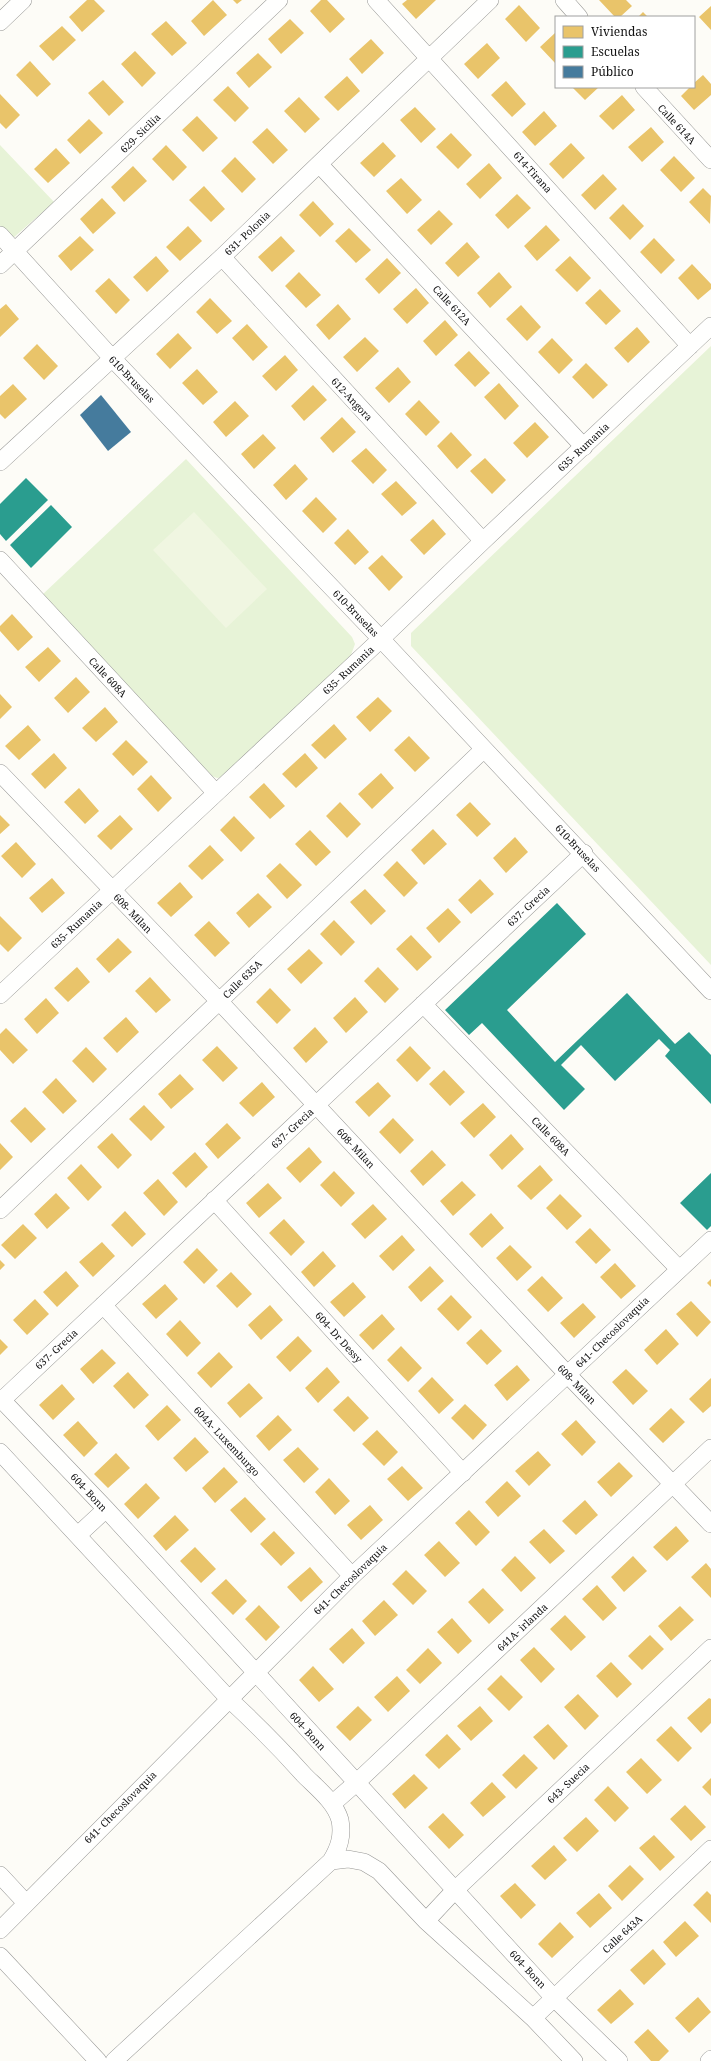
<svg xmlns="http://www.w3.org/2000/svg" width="711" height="2061" viewBox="0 0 711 2061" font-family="'Noto Serif',serif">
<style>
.green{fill:#e7f3d7}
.pitch{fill:#f0f6e1}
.homes{fill:#e9c46a}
.schools{fill:#2a9d8f}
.public{fill:#457b9d}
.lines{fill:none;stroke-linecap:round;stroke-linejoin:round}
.minor-casing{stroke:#979795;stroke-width:18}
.minor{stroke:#fffffe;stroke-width:17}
.labels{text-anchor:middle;stroke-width:4;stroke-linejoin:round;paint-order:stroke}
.street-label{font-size:10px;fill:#111;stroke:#fff}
</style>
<rect width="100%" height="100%" fill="#fdfcf7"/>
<path class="green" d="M0,145L54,202L12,239L0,227Z
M711,346V965L411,646V633Z
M186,459L352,637L355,644L351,655L225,777L217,778L207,774L42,595Z"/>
<path class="pitch" d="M194,512L267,589L226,628L153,550Z"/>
<path class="homes" d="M87,0H94L105,11L82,32L69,17Z
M213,0L227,15L204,36L191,21Z
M233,0H242L237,4Z
M321,0H327L345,19L330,33L310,11Z
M407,0H436L416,19L402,4Z
M599,0H626L632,6L620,17H615Z
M519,5L540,28L526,42L505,19Z
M711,6V30L699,17Z
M643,12L648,17H638Z
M290,19L304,33L281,54L268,39Z
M166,21L187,43L172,56L151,34Z
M62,26L76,40L53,61L39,46Z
M555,33L556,35V64L540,47Z
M371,39L384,53L362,74L349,59Z
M487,43L500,58L478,79L464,64Z
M135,51L156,73L142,87L121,64Z
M258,53L272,67L249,88L236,73Z
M30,61L51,84L37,97L16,75Z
M703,75L711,84V95L694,110L681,96L690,87H694V83Z
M347,76L360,91L338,111L324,97Z
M103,80L124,102L109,116L88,93Z
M506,81L526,104L512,117L491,95Z
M228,86L249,108L235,122L213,100Z
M572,87H599L585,100Z
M0,94L20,115L6,129L0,123Z
M622,95L635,110L613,130L599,116Z
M299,97L320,119L305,133L284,111Z
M415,107L436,129L421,143L400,120Z
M544,111L557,126L535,146L522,132Z
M197,116L218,138L203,152L182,130Z
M89,119L103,133L80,154L67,140Z
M651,127L664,142L642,162L628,147Z
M267,128L288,150L273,164L252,142Z
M451,133L472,155L458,169L436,147Z
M383,142L396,156L374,177L360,163Z
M571,143L585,158L563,179L549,164Z
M166,145L187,167L173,181L152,159Z
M56,148L70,163L48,183L34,169Z
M674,156L695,178L681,192L660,170Z
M235,157L256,179L242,193L221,171Z
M489,163L502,178L480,199L466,184Z
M133,166L147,181L124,202L111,187Z
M603,174L617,189L595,210L581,195Z
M401,178L422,200L407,214L386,191Z
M204,186L225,209L211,222L189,200Z
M703,188L711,196L710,224L689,202Z
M517,194L531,208L508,229L495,215Z
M102,198L116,213L93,234L80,219Z
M313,201L334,224L320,237L299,215Z
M623,204L644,226L630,240L609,218Z
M439,210L453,224L431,245L417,230Z
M546,225L560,240L537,261L524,246Z
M188,226L202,241L180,261L166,247Z
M349,228L371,250L356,263L335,241Z
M80,236L94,250L71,271L58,256Z
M281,236L295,251L272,272L258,257Z
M654,238L675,260L661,274L640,252Z
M467,242L480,257L458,277L445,263Z
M156,256L169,271L147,292L133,277Z
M570,256L591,278L577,292L555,270Z
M387,258L401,273L379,294L365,279Z
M692,264L711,284V289L698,300L678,278Z
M299,272L321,295L306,308L285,286Z
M499,272L512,287L490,308L477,293Z
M109,278L130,300L116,314L95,291Z
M416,288L429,303L407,324L393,309Z
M600,289L621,311L606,325L585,303Z
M210,298L232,321L217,334L196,312Z
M6,304L19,319L0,337V309Z
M338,304L351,319L329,340L316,325Z
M521,305L541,327L527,341L506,319Z
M445,320L458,335L436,356L423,341Z
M247,324L268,347L253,361L232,338Z
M637,327L650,342L628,363L614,348Z
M178,333L192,348L170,369L156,354Z
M365,337L379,351L357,372L343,357Z
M552,338L573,360L559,374L538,352Z
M37,344L58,366L44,380L23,358Z
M469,351L490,373L475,387L454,365Z
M285,355L298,370L276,391L262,376Z
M586,363L608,385L593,399L572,377Z
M398,367L411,382L389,403L375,388Z
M197,369L218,392L203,405L182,383Z
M499,383L519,406L505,420L484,397Z
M13,384L27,399L5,419L0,414V396Z
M313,385L327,400L304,421L291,406Z
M419,400L440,422L426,436L405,414Z
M235,401L249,416L226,437L213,422Z
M342,417L356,432L333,453L320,438Z
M535,422L549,437L527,458L513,443Z
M451,432L472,455L457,469L437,446Z
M263,434L276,448L254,469L241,454Z
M366,448L387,470L373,484L351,461Z
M485,458L506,480L492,494L470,471Z
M295,464L308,479L286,500L273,485Z
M396,481L417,503L402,516L381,494Z
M316,497L337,519L323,533L302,511Z
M433,519L446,534L424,555L410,540Z
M348,529L369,552L355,565L334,543Z
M382,555L403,577L389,591L368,568Z
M12,614L33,637L18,651L0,631V626Z
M48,647L61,661L39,682L25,667Z
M76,677L90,692L68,713L54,698Z
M0,694L12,707L0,719Z
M378,697L392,711L370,732L356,717Z
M105,707L118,722L96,742L82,728Z
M334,724L347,739L325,759L311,745Z
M28,725L41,740L19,760L5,746Z
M409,736L430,758L415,772L394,750Z
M126,740L148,762L133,776L112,754Z
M54,753L67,768L45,789L31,774Z
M305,753L318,768L296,788L282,774Z
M381,773L394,788L372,809L358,794Z
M151,775L172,798L158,812L137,789Z
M264,783L285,806L270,819L249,797Z
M79,788L99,811L85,824L64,802Z
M340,802L361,824L347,838L326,816Z
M470,802L491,824L477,837L456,815Z
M0,815L10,825L0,834Z
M120,815L133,829L111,850L97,836Z
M234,816L255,838L241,852L220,830Z
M433,829L447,844L424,865L411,850Z
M310,830L331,852L316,866L295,844Z
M515,837L528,852L506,873L493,858Z
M16,842L36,864L22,878L1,856Z
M210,845L224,860L202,880L188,866Z
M397,861L418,883L404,897L383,875Z
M280,863L302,885L287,899L266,876Z
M52,878L65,893L42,913L29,898Z
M480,879L494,894L471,914L458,900Z
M180,882L193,897L171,917L157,903Z
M365,889L386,911L371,925L350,902Z
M258,893L272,907L249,928L236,913Z
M448,908L461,922L439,943L426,928Z
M0,916L22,938L8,952L0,944Z
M334,920L355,942L341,956L320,934Z
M209,921L230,943L215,957L194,935Z
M411,935L432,957L417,971L396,949Z
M118,938L132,952L109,973L96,959Z
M309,949L323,963L301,984L287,969Z
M77,967L90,982L68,1002L54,988Z
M378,967L399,989L385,1003L364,981Z
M150,977L171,1000L156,1013L135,991Z
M270,988L291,1010L277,1024L256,1002Z
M355,997L368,1012L346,1033L333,1018Z
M46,998L59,1013L37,1034L24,1019Z
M126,1017L139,1032L117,1053L103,1038Z
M315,1027L328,1042L306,1063L293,1048Z
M6,1028L28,1050L13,1064L0,1050V1034Z
M217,1046L238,1068L223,1082L202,1060Z
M410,1046L431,1068L417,1082L396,1060Z
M86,1047L107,1069L93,1083L72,1061Z
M444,1070L465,1092L450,1106L429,1084Z
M180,1074L194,1089L171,1109L158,1094Z
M56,1078L77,1101L63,1114L42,1092Z
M262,1082L275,1097L253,1117L239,1103Z
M378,1082L391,1096L369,1117L355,1102Z
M483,1103L496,1117L474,1138L460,1123Z
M144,1105L165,1127L151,1141L129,1119Z
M25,1107L46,1129L31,1143L10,1121Z
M393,1118L414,1140L400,1154L379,1132Z
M227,1123L241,1138L218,1159L205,1144Z
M112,1133L132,1155L118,1169L97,1147Z
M511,1134L524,1149L502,1170L489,1155Z
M0,1143L13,1157L0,1170Z
M309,1147L322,1162L300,1183L286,1168Z
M432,1150L446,1165L423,1186L410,1171Z
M195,1152L208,1167L186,1188L172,1173Z
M81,1164L102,1187L88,1201L67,1178Z
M540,1165L553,1180L531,1200L517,1186Z
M334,1171L355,1193L341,1207L320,1185Z
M158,1179L178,1202L164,1216L143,1193Z
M462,1181L476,1195L453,1216L440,1201Z
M268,1183L282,1198L259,1218L246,1203Z
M56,1193L70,1208L47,1229L34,1214Z
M560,1194L582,1216L567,1230L546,1208Z
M373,1204L387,1219L365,1239L351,1224Z
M125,1211L146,1234L132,1247L111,1225Z
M491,1213L504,1228L482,1248L469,1234Z
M284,1219L305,1242L291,1256L269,1233Z
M23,1224L37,1238L15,1259L1,1245Z
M590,1228L611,1250L596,1264L575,1242Z
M402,1235L415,1250L393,1271L379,1256Z
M102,1242L115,1256L93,1277L79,1262Z
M510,1245L532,1267L517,1281L496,1258Z
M197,1248L218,1270L204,1284L183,1262Z
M323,1251L336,1266L314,1287L301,1272Z
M0,1260L5,1265L0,1270Z
M615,1263L636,1286L621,1299L600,1277Z
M430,1266L444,1281L421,1302L408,1287Z
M66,1271L79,1286L57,1307L43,1292Z
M231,1272L252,1294L237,1308L216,1286Z
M542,1276L563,1298L548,1312L527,1290Z
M711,1279V1287L707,1283Z
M353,1282L366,1297L344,1317L330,1302Z
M165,1284L178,1299L156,1319L142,1304Z
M451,1295L472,1317L458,1331L437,1309Z
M35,1299L49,1314L27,1335L13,1320Z
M691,1301L711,1322L697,1337L676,1314Z
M583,1303L596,1317L574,1338L560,1323Z
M270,1305L283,1320L261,1340L248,1325Z
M382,1314L395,1329L373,1350L359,1335Z
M180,1320L201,1343L187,1357L166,1334Z
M481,1329L502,1351L487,1365L466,1343Z
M666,1329L679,1344L657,1365L644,1350Z
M298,1336L312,1351L290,1372L276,1357Z
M0,1339L8,1347L0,1355Z
M401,1346L422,1368L408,1382L387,1360Z
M102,1349L116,1363L93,1384L80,1369Z
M219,1352L233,1367L211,1388L197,1373Z
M517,1365L530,1380L507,1401L494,1385Z
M327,1367L340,1382L318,1403L305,1388Z
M626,1369L648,1391L633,1405L612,1382Z
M128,1372L149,1395L134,1409L113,1386Z
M432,1377L454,1400L439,1414L418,1391Z
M711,1378V1406L703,1413L689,1399Z
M249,1383L263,1398L240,1418L227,1403Z
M62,1384L75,1399L53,1420L39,1405Z
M348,1396L369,1418L354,1432L333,1410Z
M465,1404L487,1425L473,1440L451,1418Z
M167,1405L181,1420L158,1441L145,1426Z
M671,1408L685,1422L663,1443L649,1429Z
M278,1415L292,1430L269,1451L256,1436Z
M576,1420L596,1442L582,1456L561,1434Z
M78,1421L98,1443L84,1457L63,1435Z
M377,1430L398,1452L384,1466L362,1444Z
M195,1437L209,1452L186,1472L173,1458Z
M298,1447L319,1469L304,1483L283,1460Z
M538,1451L551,1465L529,1486L515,1471Z
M116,1453L130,1468L108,1488L94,1474Z
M619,1462L633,1476L611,1497L597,1482Z
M402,1466L423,1488L408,1501L387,1479Z
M224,1467L238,1482L215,1503L202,1488Z
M329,1478L350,1501L335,1515L315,1492Z
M507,1481L521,1496L498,1517L485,1502Z
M146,1483L160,1498L138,1519L124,1504Z
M245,1497L266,1519L251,1533L230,1510Z
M585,1500L598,1515L576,1535L562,1521Z
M370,1505L383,1520L361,1540L347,1525Z
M469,1510L490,1532L476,1546L455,1523Z
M175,1515L189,1530L166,1551L153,1536Z
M676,1526L689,1541L667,1561L653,1547Z
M544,1529L565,1551L550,1564L529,1542Z
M274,1531L295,1553L281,1566L260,1544Z
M439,1541L460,1563L445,1577L424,1555Z
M195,1547L216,1569L201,1583L180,1561Z
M515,1556L536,1578L521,1592L501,1570Z
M633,1556L647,1571L624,1592L611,1577Z
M706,1563L711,1569V1598L691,1577Z
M310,1567L323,1582L301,1602L287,1587Z
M406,1570L427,1591L413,1605L392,1584Z
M226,1579L247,1601L233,1615L211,1593Z
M597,1585L617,1608L603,1621L582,1599Z
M483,1588L504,1610L489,1624L468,1602Z
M384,1600L398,1615L375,1636L362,1621Z
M259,1605L280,1627L266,1641L245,1619Z
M680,1606L694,1620L671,1641L658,1626Z
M565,1615L586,1637L571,1651L550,1629Z
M452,1618L472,1641L458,1654L437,1632Z
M352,1628L365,1643L343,1664L329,1649Z
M650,1635L664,1649L642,1670L628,1656Z
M534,1647L555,1669L541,1683L520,1660Z
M428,1648L442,1663L420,1684L406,1670Z
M611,1662L632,1684L617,1698L596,1676Z
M313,1666L334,1689L319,1702L299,1680Z
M501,1675L523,1697L509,1711L487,1689Z
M397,1676L410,1691L388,1712L374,1697Z
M578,1694L599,1716L585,1730L564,1707Z
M709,1698L711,1699V1723L701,1733L687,1718Z
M358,1706L372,1720L350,1741L336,1727Z
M480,1706L493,1721L471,1741L457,1726Z
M548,1724L568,1746L554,1760L533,1737Z
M671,1726L692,1748L678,1762L656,1740Z
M447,1734L461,1749L439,1769L425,1755Z
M524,1754L538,1768L516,1789L502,1775Z
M641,1758L662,1780L647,1794L626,1772Z
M414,1774L428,1788L405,1809L392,1794Z
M711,1778V1796L702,1787Z
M492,1782L506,1797L483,1817L470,1803Z
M608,1786L629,1808L615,1822L594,1800Z
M685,1805L706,1827L691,1841L670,1819Z
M443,1813L464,1835L449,1849L428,1827Z
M586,1817L599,1831L577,1852L563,1838Z
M654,1835L675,1857L660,1871L639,1848Z
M554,1845L567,1860L545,1880L531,1866Z
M630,1865L644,1879L622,1901L608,1886Z
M515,1883L536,1905L521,1919L500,1896Z
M707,1891L711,1895V1923L693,1905Z
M599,1893L612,1908L590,1928L576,1913Z
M685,1921L699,1936L676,1957L663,1942Z
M560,1922L574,1937L552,1958L538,1944Z
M653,1949L666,1964L644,1985L630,1970Z
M620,1989L634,2004L611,2024L597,2010Z
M698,1997L711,2012L689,2033L675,2018Z
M648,2029L669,2051L659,2061H651L634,2042Z"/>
<path class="schools" d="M26,478L48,500L6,541L0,534V504Z
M51,505L72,527L31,568L10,545Z
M557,903L586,934L507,1010L555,1062L627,993L675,1044L689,1032L711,1055V1104L665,1056L670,1050L659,1039L615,1081L581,1045L561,1065L585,1089L564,1110L482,1023L469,1035L445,1010Z
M711,1173V1226L707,1230L680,1203Z"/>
<path class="public" d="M101,395L131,432L108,451L80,415Z"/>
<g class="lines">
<g class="minor-casing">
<path id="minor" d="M376,0L690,346
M564,0L579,17
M0,22L23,0
M644,87L711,160
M319,164L584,447
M0,235L112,358L381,639L711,991
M222,257L483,541
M0,265L279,0
M0,462L222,257L490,0
M0,560L216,793
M0,773L219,1001L568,1375L711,1524
M0,995L381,639L483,541L711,326
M423,1004L679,1269
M214,1200L463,1473
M0,1210L484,749
M103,1305L352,1576
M0,1398L106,1509L554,1998L619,2061
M0,1402L584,853
M0,1452L228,1698C255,1723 280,1748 304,1775C317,1788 335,1802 340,1820C343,1836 339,1848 331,1861L114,2061
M78,1535L106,1509
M332,1804L356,1783L711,1448
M331,1861L348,1859L364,1862L379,1871L426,1921L533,2018L574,2061
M0,1875L26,1903
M426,1921L455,1890L711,1648
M0,1930L352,1576L711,1240
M0,1956L98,2061
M533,2018L711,1849
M709,2061L711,2059"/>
</g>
<use href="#minor" class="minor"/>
</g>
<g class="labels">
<g class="street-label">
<text transform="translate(677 124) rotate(47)" y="4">Calle 614A</text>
<text transform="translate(140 133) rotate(-44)" y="4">629- Sicilia</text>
<text transform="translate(533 172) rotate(48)" y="4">614-Tirana</text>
<text transform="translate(247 233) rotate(-44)" y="4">631- Polonia</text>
<text transform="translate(452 305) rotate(47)" y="4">Calle 612A</text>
<text transform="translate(132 379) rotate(46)" y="4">610-Bruselas</text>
<text transform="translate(352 399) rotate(47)" y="4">612-Angora</text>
<text transform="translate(583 447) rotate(-43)" y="4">635- Rumania</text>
<text transform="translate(356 613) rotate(46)" y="4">610-Bruselas</text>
<text transform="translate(348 670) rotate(-43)" y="4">635- Rumania</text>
<text transform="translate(108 677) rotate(47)" y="4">Calle 608A</text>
<text transform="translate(578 848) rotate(47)" y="4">610-Bruselas</text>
<text transform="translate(528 906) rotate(-43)" y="4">637- Grecia</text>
<text transform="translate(133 913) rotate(46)" y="4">608- Milan</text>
<text transform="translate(76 924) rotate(-43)" y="4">635- Rumania</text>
<text transform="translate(242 979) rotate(-44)" y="4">Calle 635A</text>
<text transform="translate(292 1128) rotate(-43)" y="4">637- Grecia</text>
<text transform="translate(551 1136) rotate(46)" y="4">Calle 608A</text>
<text transform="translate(356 1148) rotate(47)" y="4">608- Milan</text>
<text transform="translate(612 1332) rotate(-44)" y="4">641- Checoslovaquia</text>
<text transform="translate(339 1337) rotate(48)" y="4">604- Dr Dessy</text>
<text transform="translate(56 1349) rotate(-43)" y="4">637- Grecia</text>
<text transform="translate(577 1384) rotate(46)" y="4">608- Milan</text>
<text transform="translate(227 1441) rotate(47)" y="4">604A- Luxemburgo</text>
<text transform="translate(89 1492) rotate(47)" y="4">604- Bonn</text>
<text transform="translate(350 1579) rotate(-44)" y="4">641- Checoslovaquia</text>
<text transform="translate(522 1627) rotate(-43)" y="4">641A- irlanda</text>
<text transform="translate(308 1731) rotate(48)" y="4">604- Bonn</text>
<text transform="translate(568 1783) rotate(-43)" y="4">643- Suecia</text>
<text transform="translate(120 1807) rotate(-45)" y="4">641- Checoslovaquia</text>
<text transform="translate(622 1934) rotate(-43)" y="4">Calle 643A</text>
<text transform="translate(528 1969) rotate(47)" y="4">604- Bonn</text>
</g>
</g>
<rect x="555" y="16" width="140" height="72" fill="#ffffff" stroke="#a0a0a0"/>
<rect x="563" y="26" width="20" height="12" fill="#e9c46a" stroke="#a0a0a0"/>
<text x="591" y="36" font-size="12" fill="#111111">Viviendas</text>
<rect x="563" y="46" width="20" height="12" fill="#2a9d8f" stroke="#a0a0a0"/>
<text x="591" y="56" font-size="12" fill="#111111">Escuelas</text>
<rect x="563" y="66" width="20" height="12" fill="#457b9d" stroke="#a0a0a0"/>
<text x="591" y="76" font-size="12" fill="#111111">Público</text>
</svg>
